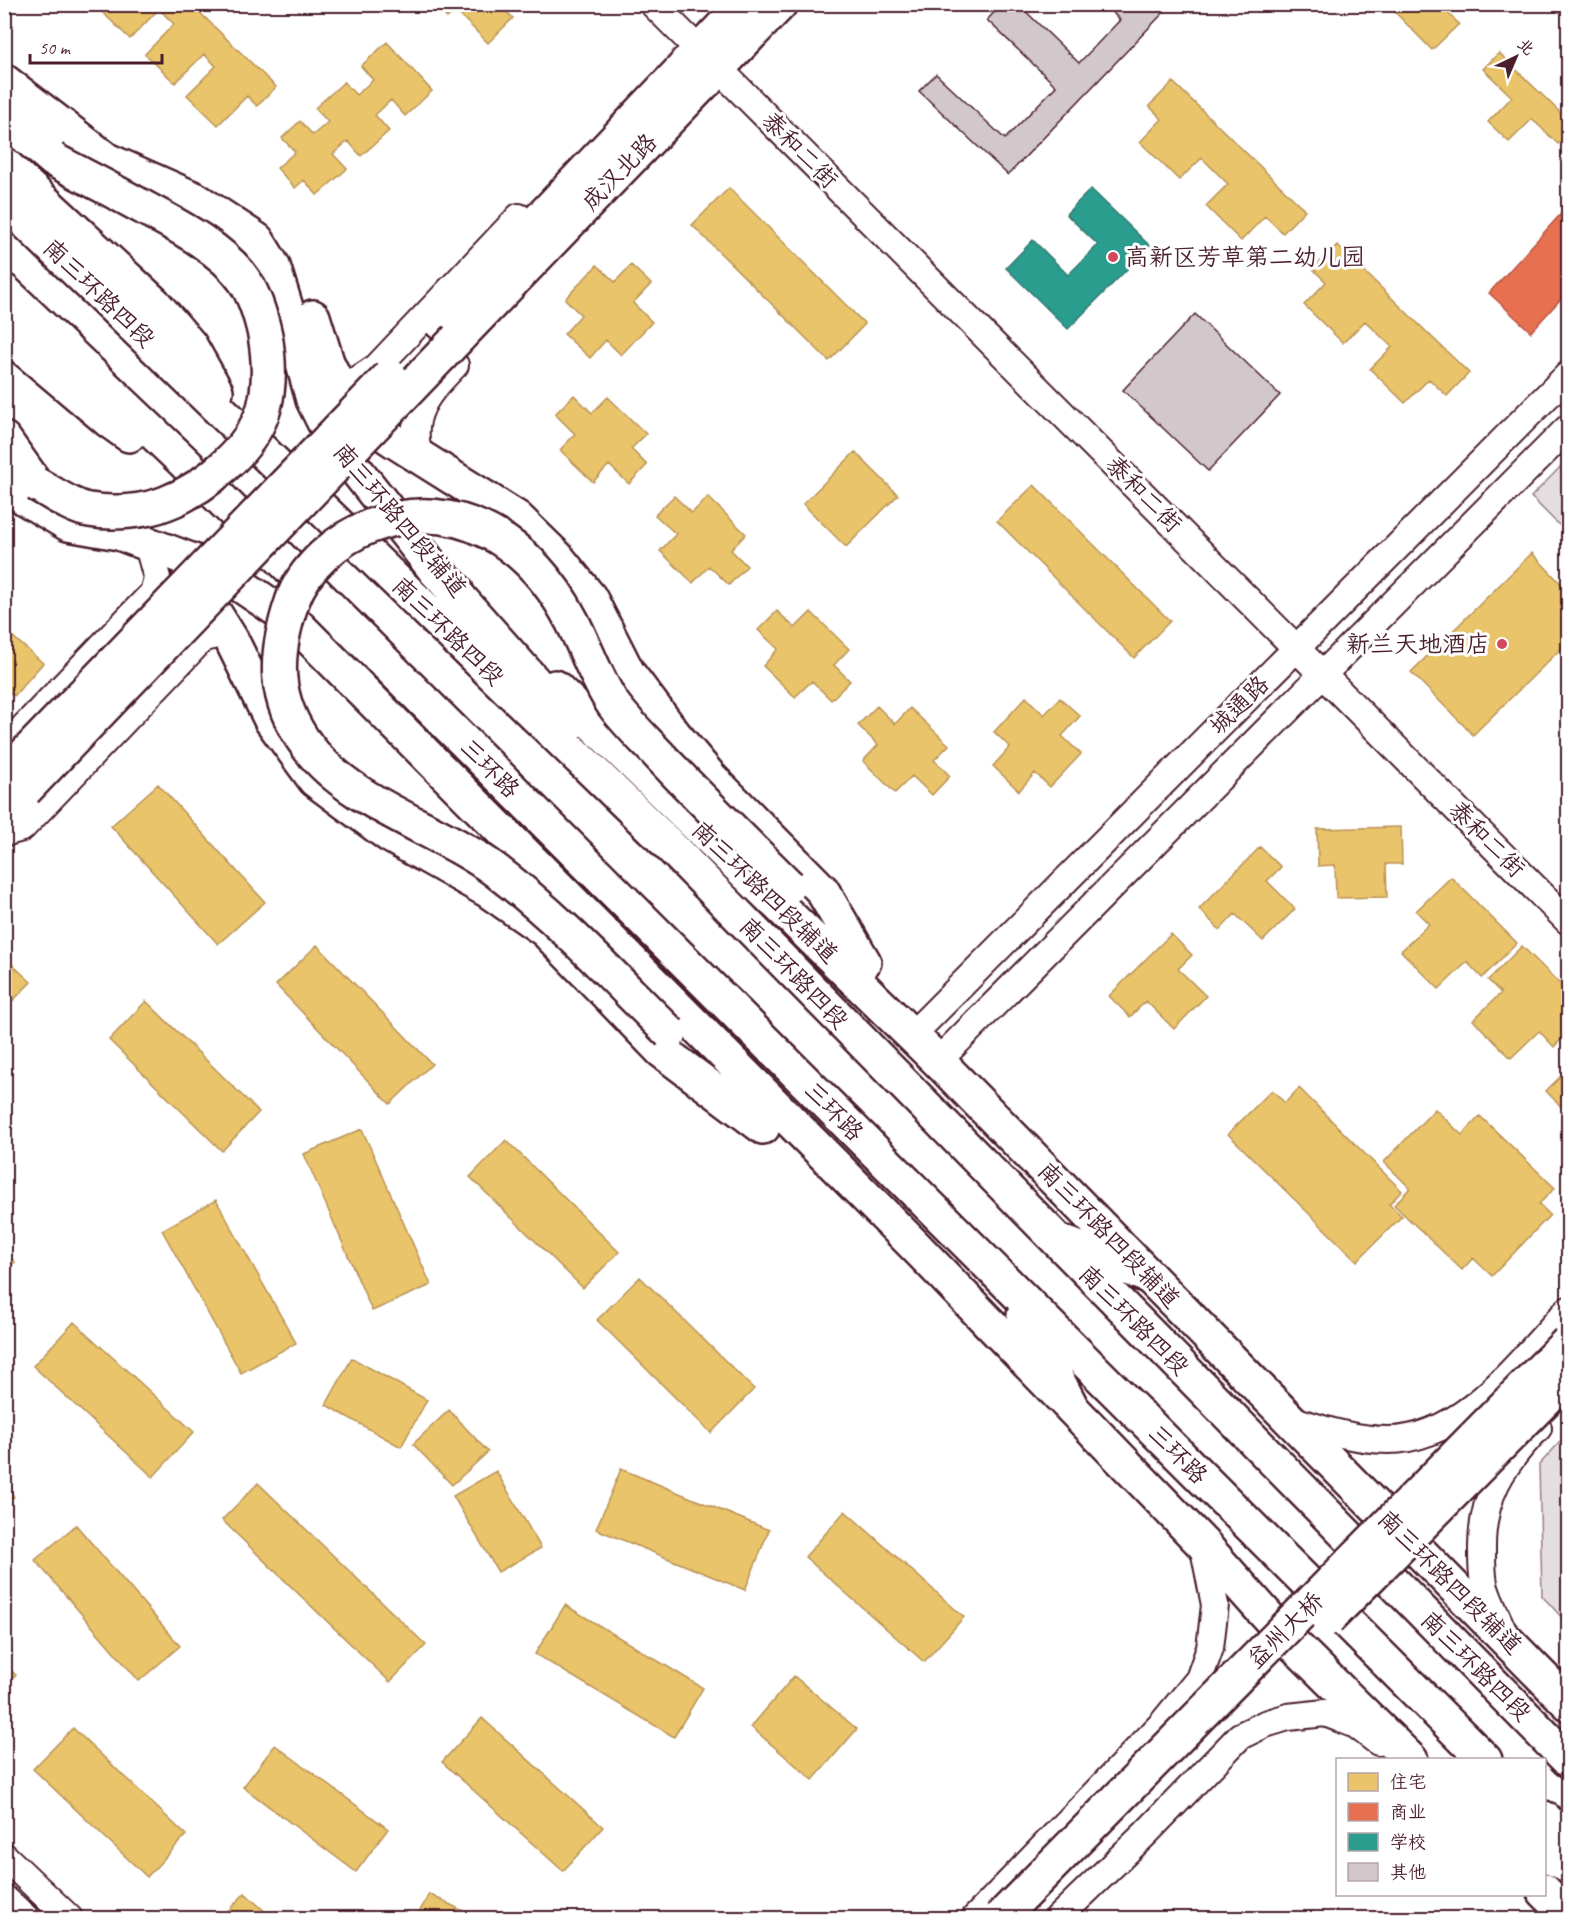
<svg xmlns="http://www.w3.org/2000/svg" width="1573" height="1923" viewBox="0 0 1573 1923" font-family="Caveat,'LXGW WenKai TC',sans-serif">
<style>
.green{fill:#e5dee0;stroke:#987e86;stroke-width:1.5}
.homes{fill:#e9c46a;stroke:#b99257;stroke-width:1.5}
.shops{fill:#e76f51;stroke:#b85746;stroke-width:1.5}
.schools{fill:#2a9d8f;stroke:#347771;stroke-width:1.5}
.building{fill:#d2c7cb;stroke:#4a1f2b;stroke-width:1.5}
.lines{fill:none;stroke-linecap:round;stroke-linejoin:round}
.minor-casing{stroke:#4a1f2b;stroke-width:30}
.major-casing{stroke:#4a1f2b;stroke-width:38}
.highway-casing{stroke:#4a1f2b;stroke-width:38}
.minor{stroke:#fff;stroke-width:26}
.major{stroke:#fff;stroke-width:33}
.highway{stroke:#fff;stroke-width:33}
.major-bridge-casing{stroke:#4a1f2b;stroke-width:38;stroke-linecap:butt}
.major-bridge{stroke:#fff;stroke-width:33}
.poi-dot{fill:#d1495b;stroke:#fff;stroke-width:2}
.labels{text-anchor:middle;stroke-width:6;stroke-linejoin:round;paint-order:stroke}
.street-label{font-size:24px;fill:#4a1f2b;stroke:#fff}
.poi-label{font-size:24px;fill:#4a1f2b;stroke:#fff;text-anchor:start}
</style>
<rect width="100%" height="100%" fill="#fff"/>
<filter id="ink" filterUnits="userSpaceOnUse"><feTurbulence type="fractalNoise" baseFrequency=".0167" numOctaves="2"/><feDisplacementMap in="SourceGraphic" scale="12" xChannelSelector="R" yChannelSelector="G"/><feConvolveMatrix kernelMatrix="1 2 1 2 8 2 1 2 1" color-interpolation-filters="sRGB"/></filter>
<g filter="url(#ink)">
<path class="green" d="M1568,459V515L1559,525L1531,497Z
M1568,1433V1624L1542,1596L1539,1465Z"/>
<path class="homes" d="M109,4H191L276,87L257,106L247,96L218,125L187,95L216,66L204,54L175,83L145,54L174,24L159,9L130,39L102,12Z
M437,4H499L513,18L488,43L455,10L447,18L435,6Z
M1387,4H1439L1459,24L1432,50Z
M387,42L432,91L405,116L391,100L375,115L389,131L361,156L348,141L333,154L347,169L317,195L304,180L295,188L277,168L295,152L282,138L300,121L313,135L328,122L315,108L344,82L356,95L373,80L361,66Z
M1499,53L1568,120V133L1558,144L1532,119L1509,142L1488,122L1512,97L1483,69Z
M1173,82L1305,210L1283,233L1265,216L1241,241L1206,206L1228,184L1202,158L1179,180L1140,142L1162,119L1149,106Z
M729,188L865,324L829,361L692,225Z
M1337,245L1469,373L1447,396L1429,379L1405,403L1370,369L1392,347L1365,321L1343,343L1304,305L1326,282L1313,269Z
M597,265L615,282L631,265L651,284L633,303L652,322L621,355L606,340L590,358L564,334L581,315L565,299Z
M574,395L592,413L608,397L646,434L631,449L647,465L629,484L609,465L593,482L560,450L575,434L555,414Z
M855,452L898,495L846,547L803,504Z
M1034,485L1170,621L1134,658L997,521Z
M674,496L692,513L708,497L746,534L731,550L747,566L729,585L709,566L693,583L660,551L676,534L655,515Z
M1532,553L1568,591V642L1473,735L1411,672Z
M777,611L795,628L811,612L849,649L834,665L850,681L831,700L812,681L795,697L763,666L778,649L758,630Z
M4,629L43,663L14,696L4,688Z
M1026,697L1044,715L1060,698L1080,716L1062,736L1081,754L1050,787L1035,773L1019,791L993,766L1010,747L994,732Z
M877,706L895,724L910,708L949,745L934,760L950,776L932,795L912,776L895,793L863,761L878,745L858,725Z
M158,784L265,902L218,944L111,826Z
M1401,827L1402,864H1386L1387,897L1336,898L1335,865L1318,866L1317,829Z
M1260,847L1281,867L1267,881L1295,909L1263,941L1235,914L1220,930L1199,909Z
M1451,877L1517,943L1482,978L1467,962L1439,989L1401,951L1429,924L1416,911Z
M1171,934L1192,955L1178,969L1206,996L1174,1029L1146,1001L1130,1017L1109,996Z
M317,945L432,1064L390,1104L276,985Z
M1522,946L1568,992V1032L1554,1047L1539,1031L1511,1058L1473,1020L1501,993L1488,980Z
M4,957L31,982L4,1010Z
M146,1001L259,1112L222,1151L109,1040Z
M1568,1069V1114L1546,1091Z
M1299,1088L1402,1191L1389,1204L1402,1216L1357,1261L1228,1134L1272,1090L1285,1103Z
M1435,1109L1462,1135L1480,1116L1555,1188L1539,1204L1550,1215L1492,1276L1473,1258L1462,1270L1394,1205L1410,1188L1384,1162Z
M362,1129L431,1285L372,1311L304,1154Z
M506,1140L619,1252L583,1288L470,1177Z
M216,1200L296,1343L241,1373L162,1230Z
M4,1251L15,1262L4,1273Z
M640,1277L754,1389L711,1433L597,1320Z
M74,1322L194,1432L153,1477L33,1366Z
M352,1358L427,1400L401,1447L326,1405Z
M449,1410L488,1452L452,1485L413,1444Z
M621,1469L769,1530L745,1590L596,1529Z
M496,1471L541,1548L498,1572L453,1496Z
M4,1481L14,1497L4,1503Z
M258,1483L426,1645L390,1682L222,1520Z
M845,1511L964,1617L924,1662L805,1557Z
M76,1525L180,1646L139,1681L35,1560Z
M565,1605L703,1688L674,1737L535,1654Z
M4,1664L16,1675L4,1687Z
M794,1676L857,1729L813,1780L751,1727Z
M482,1718L603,1827L563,1871L442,1762Z
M73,1728L186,1835L147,1877L33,1769Z
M275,1745L388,1829L356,1872L243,1787Z
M245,1893L272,1918H221Z
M429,1894L477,1918H416Z"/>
<path class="shops" d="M1568,206V291L1531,332L1489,293Z"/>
<path class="schools" d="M1091,189L1150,246L1068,329L1006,268L1033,240L1068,275L1098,245L1066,214Z"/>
<path class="building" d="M1002,4H1018L1079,63L1120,20L1104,4H1160L1166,10L1008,175L919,91L936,74L1005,139L1056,86L987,20Z
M1195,314L1280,395L1208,471L1123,390Z"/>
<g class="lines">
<g class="minor-casing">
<path id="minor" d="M653,4L700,51L684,60
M710,83L718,68L1568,921
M337,383L356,381L377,367L519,217
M419,456C407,414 428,393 455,365
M4,748L153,593L157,578L147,542
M4,833L22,828L203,638L217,635L231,639
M911,1036L1568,375
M938,1061L1568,428
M1290,1419C1322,1429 1354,1440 1388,1440C1464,1440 1521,1359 1568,1310
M1503,1631C1497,1617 1490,1603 1485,1588C1482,1577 1482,1563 1482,1551C1481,1497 1502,1465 1538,1428
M4,1856L69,1918
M4,1898L26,1918
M975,1918L1161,1725L1199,1679L1210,1648L1215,1605L1203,1544
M1058,1918L1146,1833L1240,1736L1265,1724L1288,1717L1325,1713L1356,1725L1378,1742"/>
</g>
<g class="major-casing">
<path id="major" d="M4,81L107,160L195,199L257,240L273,266L299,349L313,400L334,442L435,570L456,590
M4,118L54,160
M313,317L327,362L337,383L362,419L396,442L517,518L556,556L590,598L628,673L674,734L711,778L822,890L864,962
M441,323L744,4
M457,339L780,4
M4,481L26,499L68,524L119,533L201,564L242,586L292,620L916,1247L1203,1544L1287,1638L1411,1760
M189,578L199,588L231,639L271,720L315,780L389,835L487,890L546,931L662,1051L763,1127
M555,687L938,1061L1568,1703
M4,813L25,790
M1544,1891L1568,1915"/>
</g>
<g class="highway-casing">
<path id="highway" d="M4,164L154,303L190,345L216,391
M4,201L665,841L1568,1760
M4,291L184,462L1485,1760
M4,332L108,420L129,435
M4,439L36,484
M435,570L571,723
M1065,1243L1150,1277
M1024,1315L1072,1408
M1544,1818L1568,1842
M1544,1855L1568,1865"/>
</g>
<use href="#minor" class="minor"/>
<use href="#major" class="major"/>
<use href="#highway" class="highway"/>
<g class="major-bridge-casing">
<path id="major-bridge" d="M36,484C51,492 73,508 89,510C112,514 144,512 166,503C205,488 252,449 264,408C270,385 269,358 265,335C261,317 255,296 244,280C223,250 182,228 150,211C118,193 86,177 54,160
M8,772L390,376
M25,790L457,339
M670,1033C614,978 559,918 495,870C437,827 352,805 308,747C272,699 274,655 292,602C303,568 338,538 371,526C458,493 532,544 572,621C586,648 596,679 613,704C626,722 643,738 658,754C700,799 745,842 789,886
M1328,1619L1568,1377
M1000,1918L1568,1342"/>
</g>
<use href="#major-bridge" class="major-bridge"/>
</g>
</g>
<g class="poi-dot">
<circle cx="1113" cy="257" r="6"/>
<circle cx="1502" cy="644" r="6"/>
</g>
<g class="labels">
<g class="street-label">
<text transform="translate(800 150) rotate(45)" y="8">泰和二街</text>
<text transform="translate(619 172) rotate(-46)" y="8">成汉北路</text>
<text transform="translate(99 293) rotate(44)" y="8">南三环路四段</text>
<text transform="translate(1144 494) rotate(45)" y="8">泰和二街</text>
<text transform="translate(400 520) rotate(50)" y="8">南三环路四段辅道</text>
<text transform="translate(448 631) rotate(44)" y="8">南三环路四段</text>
<text transform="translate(1239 705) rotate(-45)" y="8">城通路</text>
<text transform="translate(490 768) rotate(45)" y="8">三环路</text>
<text transform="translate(1487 839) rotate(45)" y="8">泰和二街</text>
<text transform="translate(765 892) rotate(44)" y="8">南三环路四段辅道</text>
<text transform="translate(794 973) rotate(46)" y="8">南三环路四段</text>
<text transform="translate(834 1111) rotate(45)" y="8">三环路</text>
<text transform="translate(1109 1235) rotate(46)" y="8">南三环路四段辅道</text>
<text transform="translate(1134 1320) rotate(45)" y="8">南三环路四段</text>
<text transform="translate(1178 1454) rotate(45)" y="8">三环路</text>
<text transform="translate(1450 1582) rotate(45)" y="8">南三环路四段辅道</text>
<text transform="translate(1285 1630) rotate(-45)" y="8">益州大桥</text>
<text transform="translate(1476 1666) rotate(45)" y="8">南三环路四段</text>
</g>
<g class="poi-label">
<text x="1125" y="265">高新区芳草第二幼儿园</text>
<text x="1490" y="652" text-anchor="end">新兰天地酒店</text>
</g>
</g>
<rect width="1573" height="1923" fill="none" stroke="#fff" stroke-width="24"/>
<rect x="12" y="12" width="1549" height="1899" fill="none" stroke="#4a1f2b" stroke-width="2" filter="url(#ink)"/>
<rect x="1336" y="1758" width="210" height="138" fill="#ffffff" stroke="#b7a5aa" stroke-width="1.5"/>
<rect x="1348" y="1773" width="30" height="18" fill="#e9c46a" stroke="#b7a5aa" stroke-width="1.5"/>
<text x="1390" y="1788" font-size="18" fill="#4a1f2b">住宅</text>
<rect x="1348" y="1803" width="30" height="18" fill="#e76f51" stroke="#b7a5aa" stroke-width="1.5"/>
<text x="1390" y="1818" font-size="18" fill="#4a1f2b">商业</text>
<rect x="1348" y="1833" width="30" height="18" fill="#2a9d8f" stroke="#b7a5aa" stroke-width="1.5"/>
<text x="1390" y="1848" font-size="18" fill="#4a1f2b">学校</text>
<rect x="1348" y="1863" width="30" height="18" fill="#d2c7cb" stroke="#b7a5aa" stroke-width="1.5"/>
<text x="1390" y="1878" font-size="18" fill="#4a1f2b">其他</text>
<g transform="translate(1516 57) rotate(44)" stroke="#ffffff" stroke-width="4.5" paint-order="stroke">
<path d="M0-4.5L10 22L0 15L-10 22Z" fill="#4a1f2b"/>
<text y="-9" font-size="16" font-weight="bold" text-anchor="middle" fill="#4a1f2b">北</text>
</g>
<path d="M30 54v9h132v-9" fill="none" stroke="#4a1f2b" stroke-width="3"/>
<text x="39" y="54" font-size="18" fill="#4a1f2b" stroke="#ffffff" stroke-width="4.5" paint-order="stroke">50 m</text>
</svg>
